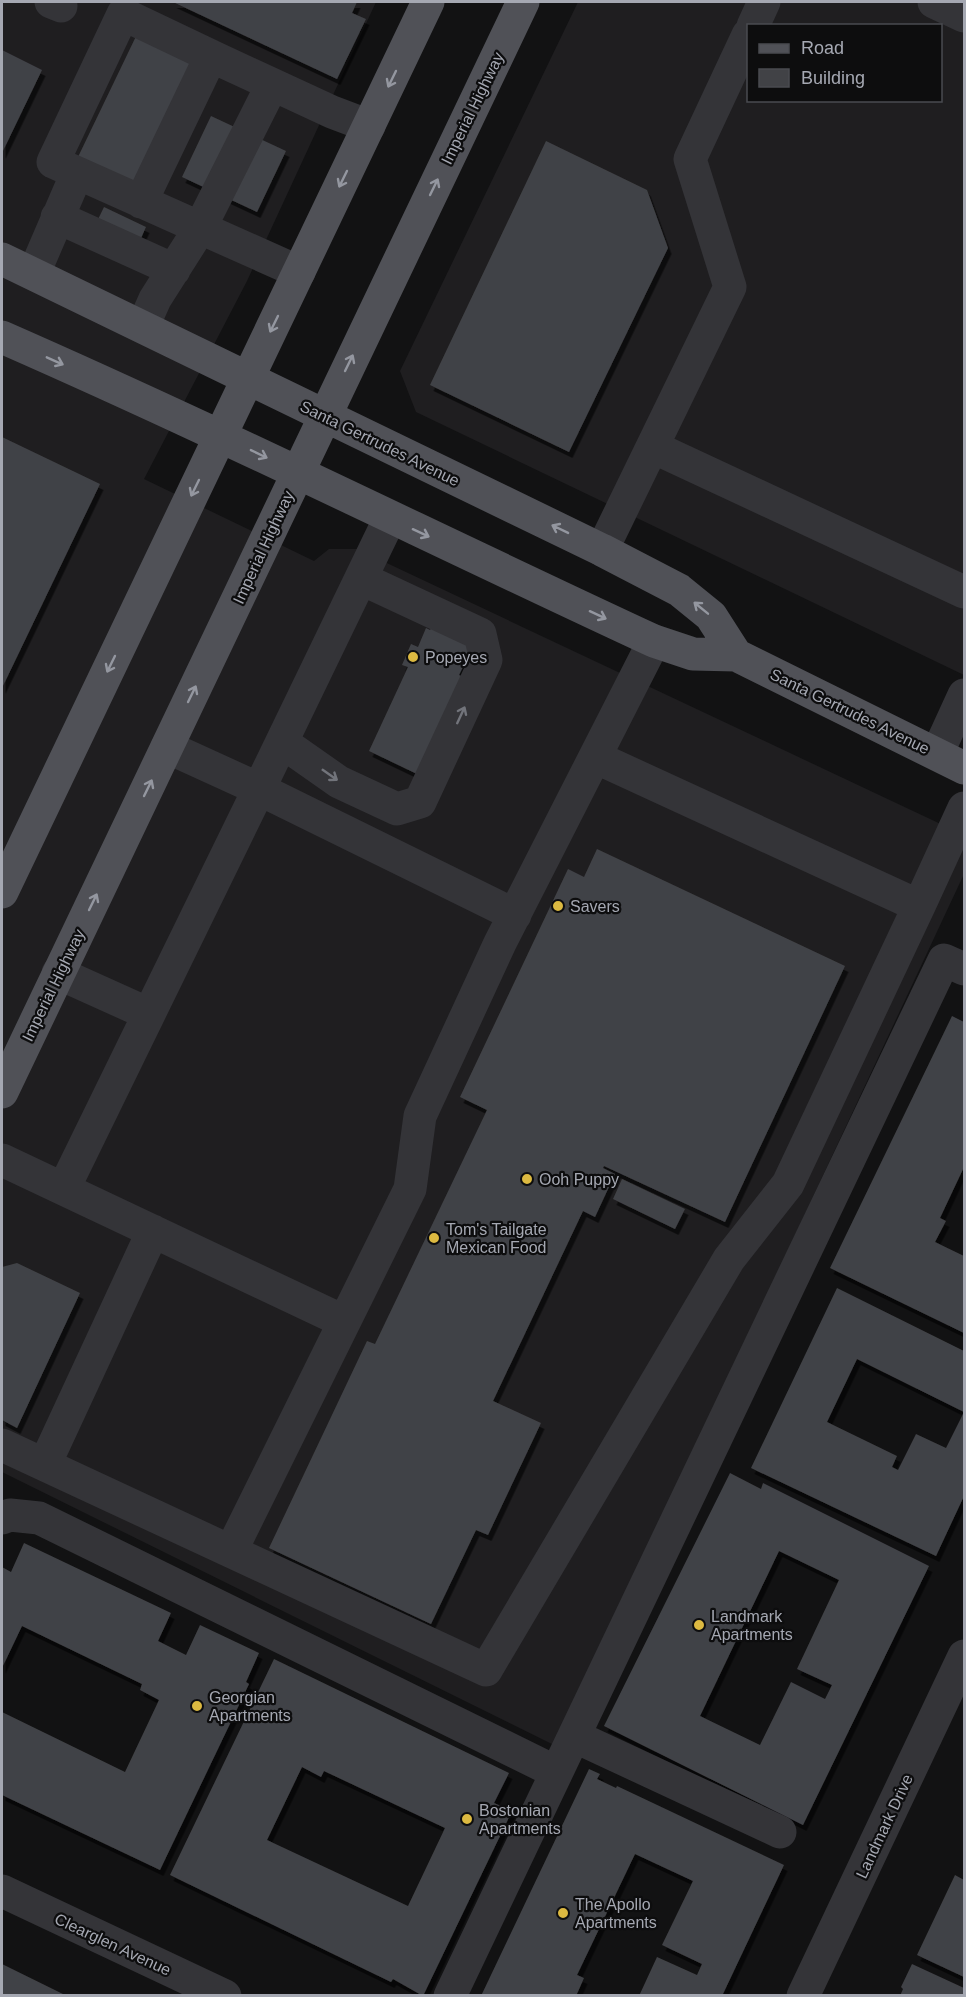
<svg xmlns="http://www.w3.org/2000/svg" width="966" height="1997" viewBox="0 0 966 1997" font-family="Arial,sans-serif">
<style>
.built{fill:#1f1e20;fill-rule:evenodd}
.building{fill:#414246;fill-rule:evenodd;filter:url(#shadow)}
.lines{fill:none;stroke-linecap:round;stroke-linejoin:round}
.minor{stroke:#343438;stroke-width:33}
.major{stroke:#505157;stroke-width:33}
.oneway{stroke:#9497a0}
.oneway2{stroke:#72747b}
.poi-dot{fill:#dcb941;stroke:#0d0d0e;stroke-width:2}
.labels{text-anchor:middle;stroke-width:4.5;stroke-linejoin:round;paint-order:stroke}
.street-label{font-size:16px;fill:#a5a8b2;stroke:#0d0d0e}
.poi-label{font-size:16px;fill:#a5a8b2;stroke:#0d0d0e;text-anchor:start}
</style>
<defs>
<filter id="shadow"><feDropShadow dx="3.5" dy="6" stdDeviation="0" flood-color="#0009"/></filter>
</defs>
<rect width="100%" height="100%" fill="#121213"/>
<path class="built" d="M2,2H376L247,281L144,479L314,561L329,549H357L964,835V874L556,1746L2,1472Z
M578,2H964V675L416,412L400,371ZM748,26H940V100H748Z"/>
<path class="building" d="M173,2H357L352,13L366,19L337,79Z
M140,28L197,55L135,184L78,157Z
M2,50L42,70L2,153Z
M211,116L286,151L257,212L182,177Z
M546,141L647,190L668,248L569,452L430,385Z
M104,207L146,227L133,256L90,236Z
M2,437L100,484L2,688Z
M434,624L475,642L459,675L467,679L417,774L369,751L408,667L402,665L411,644L418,647L426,628L430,630Z
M597,849L845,966L725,1222L604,1166L603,1168L615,1174L595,1217L583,1211L493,1401L541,1423L488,1535L476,1530L431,1624L269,1548L367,1341L375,1344L487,1110L460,1097L568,869L584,877Z
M952,1016L964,1022V1167L940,1218L946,1221L935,1242L964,1256V1333L830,1268Z
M622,1179L685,1209L675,1229L613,1199Z
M17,1263L80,1293L17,1428L2,1420V1267Z
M837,1288L964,1351V1496L936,1556L751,1468ZM857,1359L964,1412L946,1448L916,1434L898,1470L892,1467L897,1456L827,1422Z
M730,1473L761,1489L763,1483L929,1566L803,1825L604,1726ZM779,1551L839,1580L797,1669L832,1685L825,1699L791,1682L760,1745L700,1716Z
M24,1543L171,1613L158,1641L186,1655L200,1625L259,1653L246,1682L249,1684L160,1870L2,1795V1712L125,1772L159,1700L140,1690L142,1684L22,1626L2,1668V1567L11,1572Z
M274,1659L509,1773L494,1803L512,1811L423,1996L393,1979L391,1982L170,1875ZM302,1767L321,1777L324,1771L445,1828L408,1906L267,1840Z
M589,1769L600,1774L597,1779L616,1788L617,1786L784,1865L722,1996H639L657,1957L697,1975L702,1964L662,1945L693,1881L635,1854L577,1975L584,1978L576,1996H481Z
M955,1875L964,1880V1977L917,1955Z
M2,1964L67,1996H2Z
M912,1964L964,1988V1996H900L903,1989L901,1987Z"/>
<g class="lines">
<path class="minor" d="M51,2L61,6
M934,2L964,16
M753,26L764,2
M211,56L123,14L53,162L299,272
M141,202L211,56L332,112L369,126
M57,217L174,270
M34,273L77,173
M143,326L155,299L200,228L272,85
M653,447L964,592
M390,518L259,789L515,915
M602,550L730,287L690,159L748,35
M282,742L339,782L397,809L420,802L486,660L480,634L362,579
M937,754L964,695
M595,757L919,906L964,808
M58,973L149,1014
M2,1160L343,1321
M64,1188L259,789L167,747
M2,1445L486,1670L729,1259L788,1184L919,906
M45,1464L153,1231
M2,1518L10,1515L39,1518L556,1772
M231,1551L410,1189L420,1116L500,943L654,641
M574,1736L780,1832
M2,1891L225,1996
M450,1996L944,960L964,969
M803,1996L964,1656"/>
<path class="major" d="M2,259L602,550L679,590L711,616L736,655
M2,337C221,433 436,540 654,641L693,654L736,655L964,768
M2,892L428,2
M2,1092L523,2"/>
</g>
<defs><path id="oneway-shaft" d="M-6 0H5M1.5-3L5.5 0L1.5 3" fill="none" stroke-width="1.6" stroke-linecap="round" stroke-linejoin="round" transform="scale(1.5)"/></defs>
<g class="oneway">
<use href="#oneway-shaft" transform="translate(392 79) rotate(116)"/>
<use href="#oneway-shaft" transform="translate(343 179) rotate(116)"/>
<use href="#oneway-shaft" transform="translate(434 187) rotate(-64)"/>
<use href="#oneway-shaft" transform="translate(274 324) rotate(116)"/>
<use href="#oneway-shaft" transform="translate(55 361) rotate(24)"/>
<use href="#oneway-shaft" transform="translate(349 363) rotate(-64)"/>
<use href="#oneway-shaft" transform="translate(259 454) rotate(26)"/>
<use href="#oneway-shaft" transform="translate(195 488) rotate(116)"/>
<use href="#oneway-shaft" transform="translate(560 529) rotate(-154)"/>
<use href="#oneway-shaft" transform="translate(421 533) rotate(25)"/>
<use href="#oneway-shaft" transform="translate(701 608) rotate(-141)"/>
<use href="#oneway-shaft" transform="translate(598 615) rotate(25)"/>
<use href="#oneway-shaft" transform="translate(111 664) rotate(116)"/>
<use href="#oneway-shaft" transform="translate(192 694) rotate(-64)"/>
<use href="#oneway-shaft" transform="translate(148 788) rotate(-64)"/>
<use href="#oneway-shaft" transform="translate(93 902) rotate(-64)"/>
</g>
<g class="oneway2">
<use href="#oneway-shaft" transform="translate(461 715) rotate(-65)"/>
<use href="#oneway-shaft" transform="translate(330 775) rotate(35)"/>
</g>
<g class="poi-dot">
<circle cx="413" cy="657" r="6"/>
<circle cx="558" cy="906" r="6"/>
<circle cx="527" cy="1179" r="6"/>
<circle cx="434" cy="1238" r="6"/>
<circle cx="699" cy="1625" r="6"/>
<circle cx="197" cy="1706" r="6"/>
<circle cx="467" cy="1819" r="6"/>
<circle cx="563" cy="1913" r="6"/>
</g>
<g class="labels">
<g class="street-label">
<text transform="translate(472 108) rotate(-64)" y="6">Imperial Highway</text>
<text transform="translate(380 443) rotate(26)" y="6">Santa Gertrudes Avenue</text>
<text transform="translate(263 547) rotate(-65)" y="6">Imperial Highway</text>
<text transform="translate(850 711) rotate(26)" y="6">Santa Gertrudes Avenue</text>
<text transform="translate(53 985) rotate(-64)" y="6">Imperial Highway</text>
<text transform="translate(884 1826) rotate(-65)" y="6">Landmark Drive</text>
<text transform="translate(113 1944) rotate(25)" y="6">Clearglen Avenue</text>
</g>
<g class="poi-label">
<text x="425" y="663">Popeyes</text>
<text x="570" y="912">Savers</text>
<text x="539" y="1185">Ooh Puppy</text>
<text x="446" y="1235">Tom's Tailgate<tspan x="446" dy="18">Mexican Food</tspan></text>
<text x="711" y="1622">Landmark<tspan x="711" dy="18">Apartments</tspan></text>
<text x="209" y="1703">Georgian<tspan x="209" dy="18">Apartments</tspan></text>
<text x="479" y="1816">Bostonian<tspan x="479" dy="18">Apartments</tspan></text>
<text x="575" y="1910">The Apollo<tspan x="575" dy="18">Apartments</tspan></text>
</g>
</g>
<rect width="966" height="1997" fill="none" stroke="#a5a8b2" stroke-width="6"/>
<rect x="747" y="24" width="195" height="78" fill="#0d0d0e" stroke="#4a4b50" stroke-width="1.5"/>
<rect x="759" y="44" width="30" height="9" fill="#505157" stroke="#4a4b50" stroke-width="1.5"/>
<text x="801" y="54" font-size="18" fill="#a5a8b2">Road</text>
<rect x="759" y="69" width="30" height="18" fill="#414246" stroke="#4a4b50" stroke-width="1.5"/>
<text x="801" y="84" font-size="18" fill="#a5a8b2">Building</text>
</svg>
